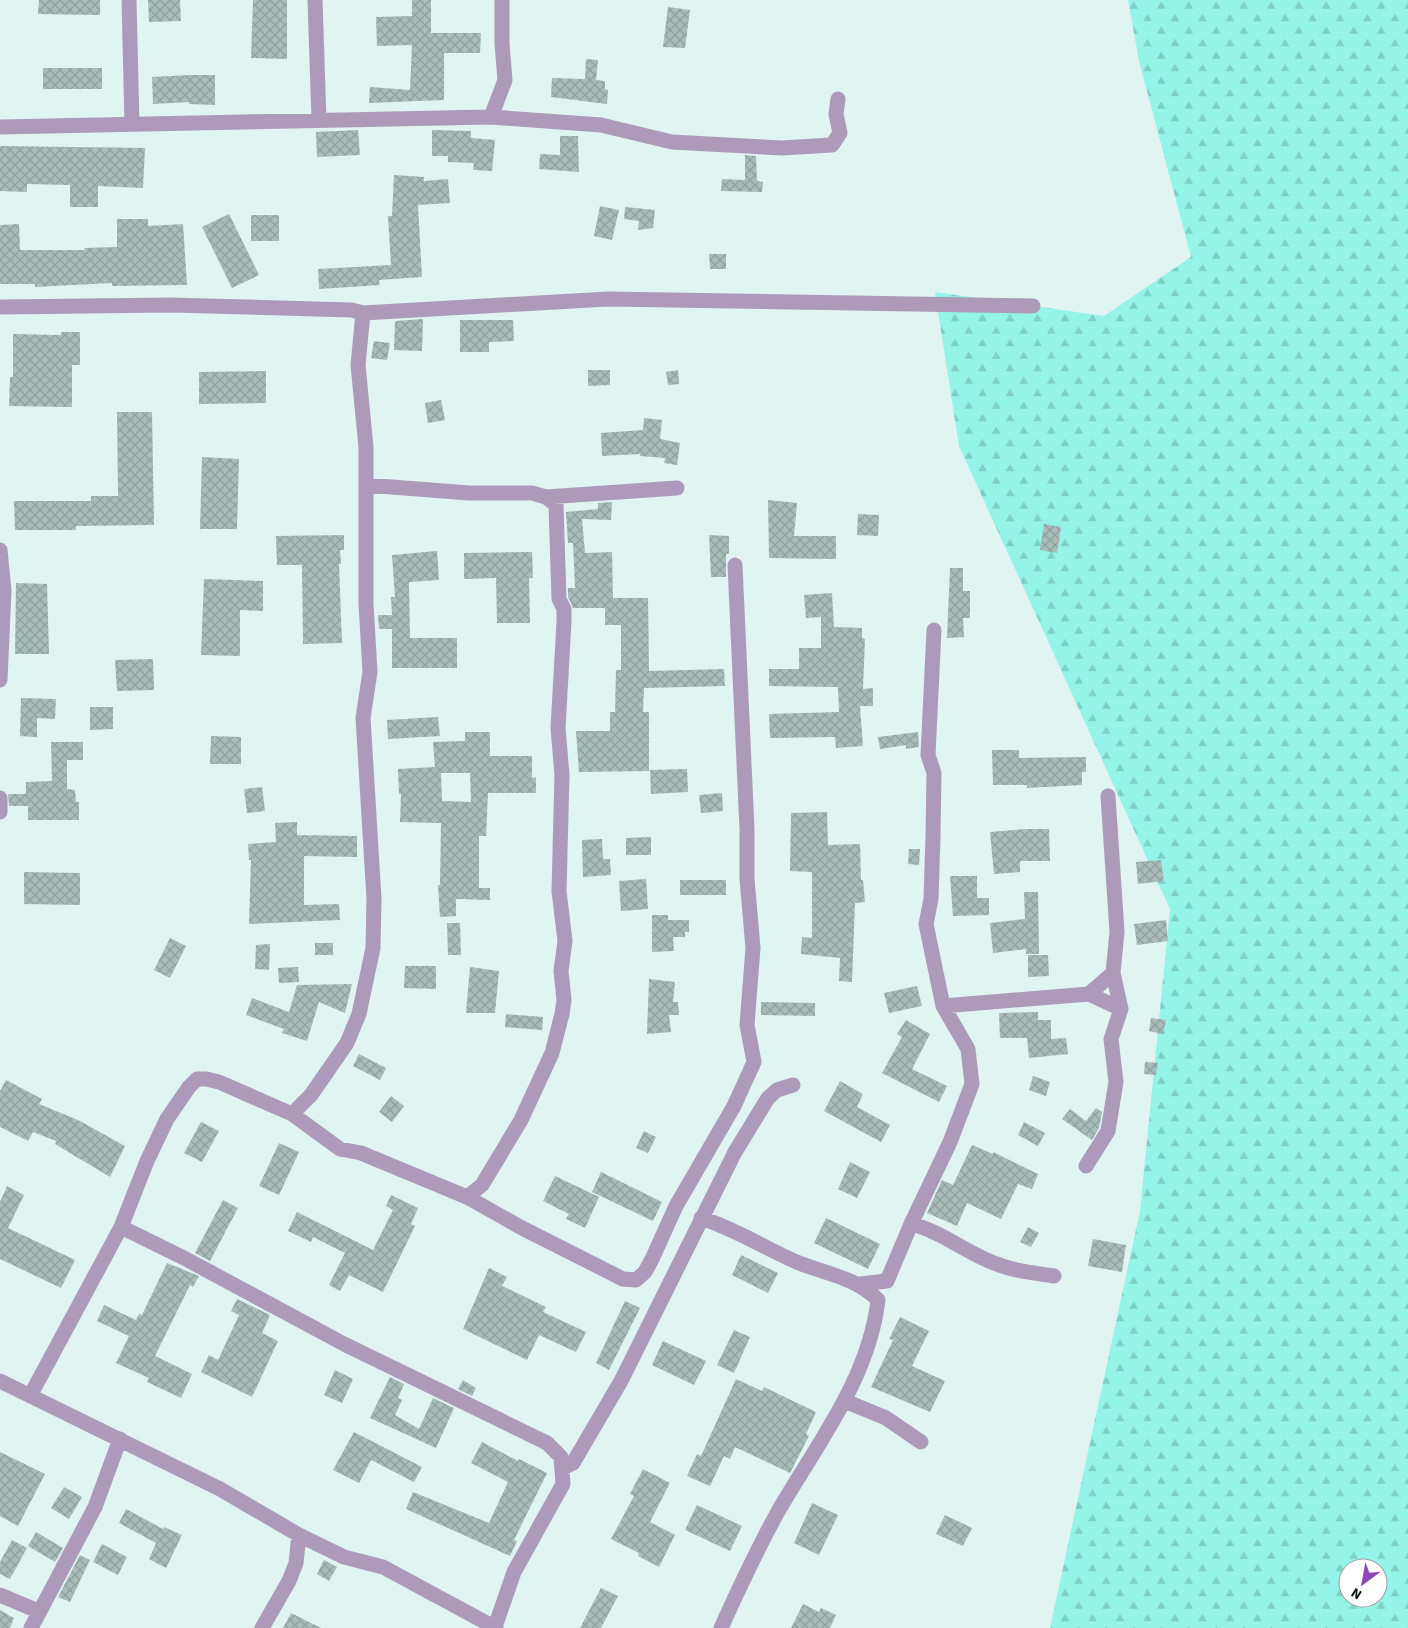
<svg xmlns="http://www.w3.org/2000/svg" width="1408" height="1628" viewBox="0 0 1408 1628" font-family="'Source Sans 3',sans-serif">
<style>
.forest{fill:url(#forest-firs);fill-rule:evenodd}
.building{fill:url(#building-cross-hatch);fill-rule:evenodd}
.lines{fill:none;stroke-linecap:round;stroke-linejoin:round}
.street{stroke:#ad9abb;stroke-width:15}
</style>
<defs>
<pattern id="forest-firs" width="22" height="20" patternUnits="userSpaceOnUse" patternTransform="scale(1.25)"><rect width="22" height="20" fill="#94f4e8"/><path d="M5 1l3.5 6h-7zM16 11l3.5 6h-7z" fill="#7ed0c6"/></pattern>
<pattern id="building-cross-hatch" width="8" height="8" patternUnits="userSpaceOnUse" patternTransform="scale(1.25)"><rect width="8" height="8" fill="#a9bcb9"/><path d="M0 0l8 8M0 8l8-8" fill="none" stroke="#90a09e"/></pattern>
</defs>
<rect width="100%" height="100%" fill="#e0f4f1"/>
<path class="forest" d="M1128,0H1408V1628H1050L1140,1211L1170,909L959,446L935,292L1104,316L1191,257L1139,61ZM1348,1568H1378V1598H1348Z"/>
<path class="building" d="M39,0H100V15L38,14Z
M148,0H180L181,21L149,22Z
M253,0H287V59L251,58Z
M412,0H431V33H481L480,53H444V100L369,103L370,87L410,90L412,45L377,46L376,17L412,16Z
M668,7L690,10L685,48L663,47Z
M586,59L598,60L596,80L605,81V89L608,90L607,104L551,97L552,78L585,79Z
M43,68H102V89H43Z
M189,75H215V105L189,104V102L153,104L152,77Z
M358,130L360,155L317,157L316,132Z
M432,130L471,131V138L495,140L492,171L473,170L474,163L448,162V156H432Z
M560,136H578L579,172L539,169L540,154L560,155Z
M0,146L145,148L143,188L98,186V207H70V185L27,184V192L0,191Z
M745,155L756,156L757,181L763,182L762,192L721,191L722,179L745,180Z
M394,175L424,177V181L448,179L450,203L418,205L422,277L379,280L380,285L319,289L318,269L391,265L388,216H392Z
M600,206L619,210L612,240L594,236Z
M625,207L655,210L653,228L638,230L639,221L624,219Z
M229,214L259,275L232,288L202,227Z
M251,215H279V241H251Z
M117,219H148V226L183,224L187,285L112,286V283L35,287V284H0V225L19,224L20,250H85L84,248L117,247Z
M709,254H726V269H710Z
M423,319L422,351L394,350L395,321Z
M460,320H513L514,341L489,342V352H460Z
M61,332H80V365H72V407L9,406L10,377H13V334L61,335Z
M374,341L390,343L387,360L371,358Z
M588,370H610V385L588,386Z
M678,370L679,384L668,385L666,372Z
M266,371V403L199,404V372Z
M441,400L445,420L428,423L425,403Z
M117,412H152L154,525L76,526V530H15L14,501H91V496H118Z
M644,418L662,420L660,439L680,443L677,465L664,463L665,458L640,456V454L602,456L601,433L643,430Z
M202,457L239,459L237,529H200Z
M768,500L797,503L794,536H836V559L769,558Z
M612,502L611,520L582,519L585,553L612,552L613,598H648L649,671L724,669L725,686L644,688L643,712H649V771L579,772L576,731H610V712H615L616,670H621V625H605V608H573L568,597V588H575L573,543H568L566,512L598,509V503Z
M858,514L879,515L878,536L857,535Z
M1044,524L1061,527L1057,553L1040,550Z
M344,535V550H340L341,564H339L342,643L303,644L302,565H277L276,536Z
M709,535L729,536V554H726V577H711Z
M437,551L439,580L409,582L410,638H457V668H392V629H379L378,615H392L391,597H395L392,555Z
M532,552L533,578H529L530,623H497L496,578L464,579V553Z
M950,568H963V591H970V618H963L964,637L947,638Z
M204,579L263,581V611L240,610V656L201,655Z
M16,583L47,584L49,654H15Z
M832,593L834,627L862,628V638L865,639L863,689L873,688V706H860L863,746L836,748L835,737L770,738L769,714L839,712L838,687L769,686V669H799V648H821V617L806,618L804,595Z
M153,659L154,690L117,691L115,660Z
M21,698L56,699L55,719L37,718V737L20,736Z
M90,707H113V729L90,730Z
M438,717L440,736L388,739L387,720Z
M465,732H490V756H532V778L536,777V793H488L486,836H479V888H490V900L456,899V916L440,917L438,885H440L441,823L400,822L401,794H399L398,769L435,767L433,742L465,741ZM441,773H470L471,802L442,801Z
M918,732L919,747L906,749V745L880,749L878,737Z
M211,736L241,737V764H210Z
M51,742H83V760H67V789L75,790L76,802H79V820H28V806H9L8,794H26V782L52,781Z
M992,750H1019V758L1086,757V772H1082V785L1027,788V785H993Z
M687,769L688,792L651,794L650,770Z
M262,787L265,811L247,813L244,789Z
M722,793L723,811L701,813L699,795Z
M827,812L828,845L860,844L861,880H863L865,902L855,903L852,982L839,981L840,958L801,954L802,937L812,938V872L790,871L791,813Z
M297,822V835L357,836V857L304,856V905L339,904L340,920L249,924L251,860H249L248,844L276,842L275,823Z
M1026,829H1049L1050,861H1020V872L994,874L990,832Z
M651,837V855H626V838Z
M602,839L603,859H610L611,875L583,877L582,840Z
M909,849H920L919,865L908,864Z
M1161,860L1164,881L1138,884L1136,862Z
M24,872L80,873V905L24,904Z
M950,876H977V898H989V915L953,916Z
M646,879L648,909L621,911L619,881Z
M680,880H726V895H680Z
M1024,892H1038L1039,954H1026V949L993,953L990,923L1025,919Z
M652,915H668V920H689V932H685V937H673L674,951L652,952Z
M1166,920L1168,941L1137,945L1134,924Z
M447,923H460L461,955H448Z
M170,938L186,946L170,978L154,970Z
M315,943H333V955H315Z
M270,944L269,970L255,969L256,945Z
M1028,955H1048L1049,976L1028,977Z
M405,966H436V989L404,988Z
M298,967L299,982L279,983L278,968Z
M470,967L499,971L495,1013H466Z
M649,979L675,982L673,1002H678L679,1015H669L671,1032L647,1034Z
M352,984L345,1013L319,1002L307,1041L282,1033L284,1029L246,1015L252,998L289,1012L297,985Z
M917,986L922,1006L889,1013L884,993Z
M761,1002L815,1003V1016L761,1015Z
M1038,1012V1020H1051V1039L1066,1038L1068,1054L1029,1058L1027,1038H1000L999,1013Z
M506,1014L543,1017L542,1030L505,1027Z
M1151,1018L1166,1020L1163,1034L1149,1031Z
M906,1020L930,1034L912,1069L947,1086L939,1102L882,1073L902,1037L897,1034Z
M359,1054L386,1068L380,1080L353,1066Z
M1145,1062L1158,1063L1156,1075L1144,1074Z
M1033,1076L1050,1082L1046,1096L1029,1090Z
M6,1080L42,1099L39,1104L78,1120L125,1146L110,1177L55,1144L56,1141L33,1132L28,1141L0,1127V1091Z
M840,1081L863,1094L857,1107L890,1125L881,1142L824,1111Z
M391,1096L404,1106L392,1122L379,1112Z
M1096,1108L1102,1112L1099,1128L1092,1140L1062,1119L1070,1109L1086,1121Z
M201,1122L219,1131L202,1162L184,1153Z
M1024,1122L1045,1133L1038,1146L1018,1135Z
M644,1131L656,1137L648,1153L636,1148Z
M279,1143L299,1152L279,1195L259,1186Z
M972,1145L993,1154V1152L1038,1174L1032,1189L1018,1184L1001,1219L967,1203L957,1226L927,1213L942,1180L953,1185Z
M850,1162L870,1172L857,1198L838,1189Z
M601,1172L662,1202L653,1221L592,1192Z
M555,1176L599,1197L585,1228L566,1219L569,1214L543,1201Z
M7,1186L24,1195L8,1228L75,1260L61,1288L0,1259V1202Z
M391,1195L418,1208L411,1224L415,1226L383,1292L349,1275L340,1291L329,1285L345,1253L313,1237L311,1242L288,1231L297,1212L373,1250L393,1210L386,1206Z
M223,1200L238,1208L210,1261L195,1253Z
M826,1218L880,1244L868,1269L814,1243Z
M1028,1227L1039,1233L1031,1247L1020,1242Z
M1093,1239L1126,1245L1122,1272L1088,1266Z
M741,1255L778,1273L768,1293L732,1275Z
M167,1263L199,1276L193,1287L190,1285L155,1356L192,1374L181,1398L147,1382L149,1378L116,1363L129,1336L97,1321L104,1305L136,1320L139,1314L142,1315Z
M489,1268L507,1277L502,1286L546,1307L543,1312L586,1332L576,1352L539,1335L527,1360L463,1329Z
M237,1299L270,1315L262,1333L278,1341L252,1397L201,1372L209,1355L218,1360L239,1315L231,1311Z
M625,1301L640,1308L609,1370L596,1363Z
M900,1317L929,1331L912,1366L945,1381L930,1412L871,1387L893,1340L889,1339Z
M734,1330L750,1337L734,1373L717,1365Z
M663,1341L706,1361L694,1385L652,1365Z
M335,1370L353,1379L342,1403L324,1395Z
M390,1377L404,1384L398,1398L402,1400L395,1415L419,1429L433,1398L454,1408L436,1448L370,1418Z
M736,1379L762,1391L764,1387L816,1412L806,1434L809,1436L790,1473L735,1447L730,1459L724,1456L710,1486L687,1476L697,1454L701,1456Z
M463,1380L476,1388L472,1396L458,1389Z
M354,1432L422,1467L414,1482L371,1460L359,1483L333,1470Z
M482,1442L518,1461L519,1459L547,1473L514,1540L517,1541L510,1556L406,1509L413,1492L489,1523L508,1482L471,1463Z
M0,1452L45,1474L18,1526L0,1516Z
M643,1469L670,1483L650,1522L675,1535L659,1567L638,1556L639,1553L611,1539L634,1496L630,1494Z
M64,1487L82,1497L69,1519L51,1508Z
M812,1503L838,1515L819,1555L794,1543Z
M697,1505L742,1526L730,1551L685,1530Z
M126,1509L163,1529L164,1527L182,1535L166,1568L149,1559L156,1543L119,1523Z
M945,1515L972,1528L963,1546L936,1534Z
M36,1532L63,1548L55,1562L28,1546Z
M12,1540L27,1548L10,1579L0,1574V1562Z
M102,1544L127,1557L118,1575L93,1562Z
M80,1555L90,1560L70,1602L58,1597Z
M324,1560L337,1567L329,1581L317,1574Z
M601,1588L618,1596L601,1628H580Z
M803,1604L819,1612L821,1608L836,1615L830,1628H791Z
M0,1610L14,1618L10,1628H0Z
M291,1613L321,1628H283Z"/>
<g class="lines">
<path class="street" d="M129,0L132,124
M315,0L319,120
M491,117L601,125L672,142L782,148L832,145L840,133L836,114L838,99
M0,127L491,117L505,80L502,44V0
M0,307L171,305L352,310L363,313L358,365L366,447V604L370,672L363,718L374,898L373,948L359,1014L347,1043L311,1095L292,1114
M363,313L608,299L1033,306
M366,485L469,493H532L546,497L556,505L559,599L564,609V622L558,728L562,775L559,891L565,941L561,971L564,1000L562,1014L552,1053L521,1120L482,1185L467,1197
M546,497L677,488
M0,550L4,591L0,680
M0,798V812
M1089,994L1121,1009
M943,1006L1089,994L1113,973L1117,932L1108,796
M1086,1166L1108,1131L1116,1082L1111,1039L1121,1009L1113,973
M701,1218C736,1229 766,1249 799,1263C827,1274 857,1278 878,1300C869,1378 818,1443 780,1508C758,1547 739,1588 721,1628
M911,1224L950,1142L972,1084L968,1049L943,1006L926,924L931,899L933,836L934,773L928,755L934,630
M121,1227L184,1258L344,1344L547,1443L561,1457L563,1484L514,1572L495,1627
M860,1284L887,1281L911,1224C941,1231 965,1252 994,1263C1013,1271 1034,1273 1054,1276
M0,1381L220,1489L299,1535L344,1557L383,1567L496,1628
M30,1396L121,1227L147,1161L167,1119L189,1087L197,1079H206L219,1082L292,1114L340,1149L361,1153L467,1197L522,1228L623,1279L636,1280L645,1272L653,1257L676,1206L734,1106L754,1062L747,1025L753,948L747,879V829L735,565
M845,1401L886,1418L921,1442
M563,1468L573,1463L621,1381L735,1152L768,1098L777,1090L793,1085
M0,1595L38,1611
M31,1628L95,1507L120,1439
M262,1628L289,1581L296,1563L299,1535"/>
</g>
<g transform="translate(1363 1583) rotate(212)"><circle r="24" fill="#ffffff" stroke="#9d9f9f"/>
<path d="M0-4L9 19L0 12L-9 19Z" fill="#9147b9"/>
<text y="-8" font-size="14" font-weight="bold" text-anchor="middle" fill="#090f0f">N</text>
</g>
</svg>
